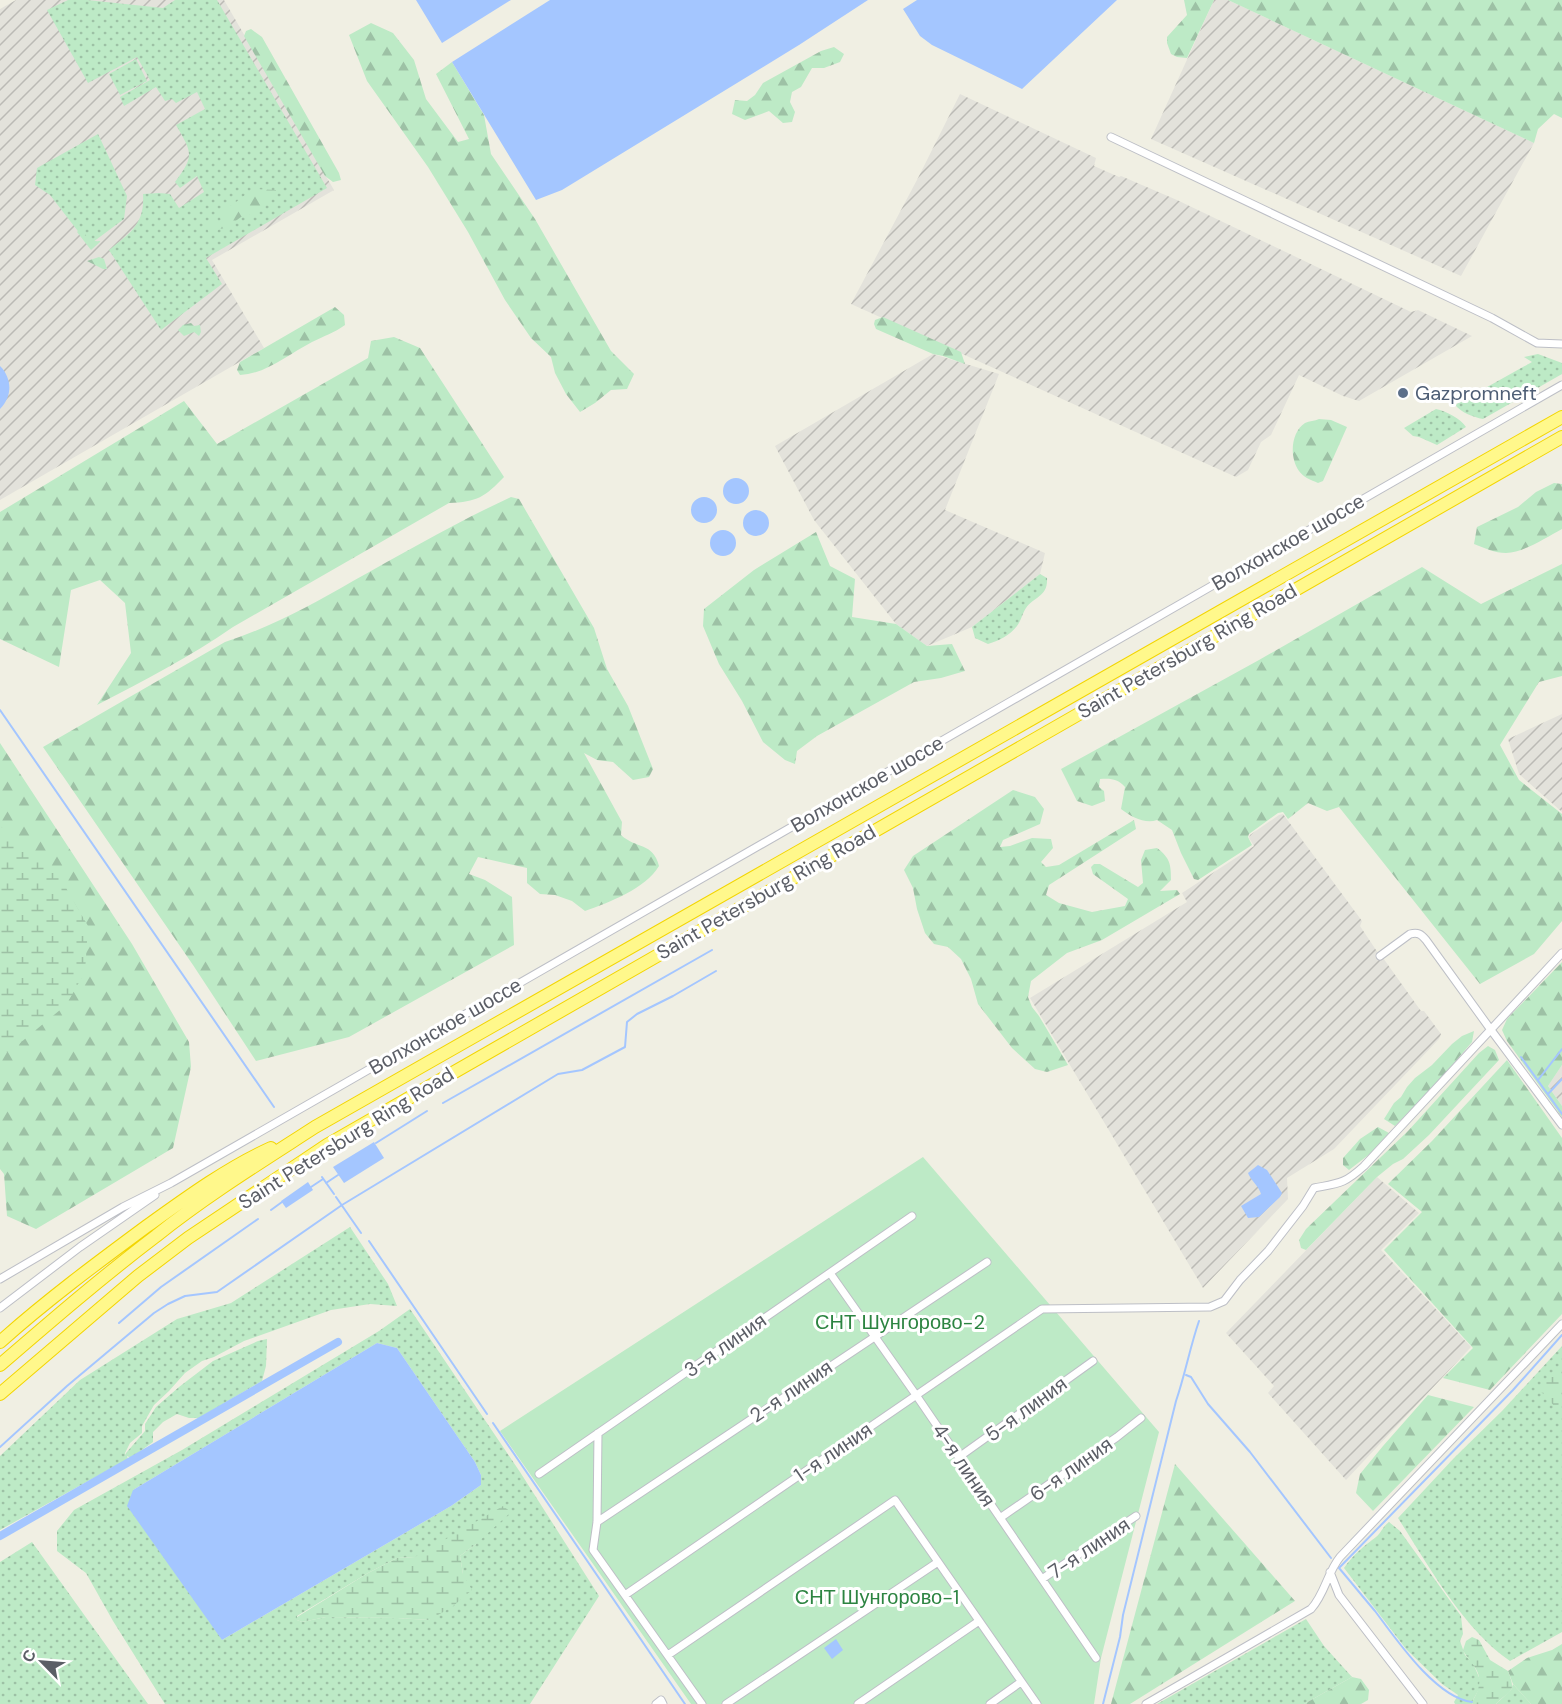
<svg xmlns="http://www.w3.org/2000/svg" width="1562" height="1704" viewBox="0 0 1562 1704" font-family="'DM Sans',sans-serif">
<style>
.industrial{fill:url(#industrial-furrows)}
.grass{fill:url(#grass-dots);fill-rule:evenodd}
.forest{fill:url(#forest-firs)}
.wetland{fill:url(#wetland-marsh)}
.garden{fill:#bdeac6}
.water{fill:#a4c6ff}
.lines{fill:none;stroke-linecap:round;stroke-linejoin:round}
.stream{stroke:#a4c6ff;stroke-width:2}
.canal{stroke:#a4c6ff;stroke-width:8}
.minor-casing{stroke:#bdbfc6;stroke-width:9}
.motorway-casing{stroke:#f3d500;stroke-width:14}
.minor{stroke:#fff;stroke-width:7}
.motorway{stroke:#fff88b;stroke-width:12}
.service-dot{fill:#5c6f8a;stroke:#fff;stroke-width:2}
.labels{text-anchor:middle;stroke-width:6;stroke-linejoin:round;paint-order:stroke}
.service-label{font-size:20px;fill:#4e5e75;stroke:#fff;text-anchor:start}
.street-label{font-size:20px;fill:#5b5e66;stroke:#fff}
.park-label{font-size:20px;fill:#2c8441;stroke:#fff}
</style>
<defs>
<pattern id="industrial-furrows" width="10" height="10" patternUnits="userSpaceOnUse" patternTransform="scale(1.5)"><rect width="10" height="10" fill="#e3e2db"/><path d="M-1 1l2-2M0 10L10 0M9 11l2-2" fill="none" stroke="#bbbab5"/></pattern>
<pattern id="grass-dots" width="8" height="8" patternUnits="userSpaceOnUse" patternTransform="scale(1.5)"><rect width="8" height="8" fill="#bdeac6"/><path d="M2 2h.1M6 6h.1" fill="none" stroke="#9dc1a5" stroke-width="1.8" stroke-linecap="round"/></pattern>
<pattern id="forest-firs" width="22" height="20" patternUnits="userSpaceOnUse" patternTransform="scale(1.5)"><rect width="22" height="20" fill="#bdeac6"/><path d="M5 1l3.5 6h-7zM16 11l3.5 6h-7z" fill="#9dc1a5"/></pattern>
<pattern id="wetland-marsh" width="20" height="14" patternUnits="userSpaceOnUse" patternTransform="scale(1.5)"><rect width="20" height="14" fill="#bdeac6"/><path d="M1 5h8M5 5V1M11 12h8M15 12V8" fill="none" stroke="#9dc1a5"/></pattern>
</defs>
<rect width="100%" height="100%" fill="#f0efe3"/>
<path class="industrial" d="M16,0H224L334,190L212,260L264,348L0,500V9Z
M1214,0H1228L1534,143L1461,276L1151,139Z
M960,94L1096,158L1094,166L1119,177L1121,176L1177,200L1411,312L1418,310L1472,336L1359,401L1343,396L1299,375L1271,435L1261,442L1248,470L1236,477L851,304L918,178Z
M933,354L999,374L945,510L1045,553L1040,574L972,627L927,646L896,624L814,520L775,446Z
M1562,714V812L1519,774L1508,739Z
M1283,814L1362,921L1360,926L1380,956L1383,958L1421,1011H1424L1441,1034L1439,1039L1334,1149L1287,1178L1288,1199L1203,1288L1030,998L1187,902L1182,893L1254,846L1249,838L1250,835L1279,815Z
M1562,1065V1106L1548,1086Z
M1377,1177L1419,1213L1381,1250L1471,1347L1346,1480L1268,1393L1274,1386L1226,1333Z"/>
<path class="grass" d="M68,0H87L163,8L175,0H217L327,188L206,258L222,284L161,330L109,250C130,233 145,224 143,194L159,193L170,194L179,208L204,192L197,176L180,188L175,182C195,155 192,153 176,125L205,109L197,92L176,103L172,99L165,101L156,87L124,106L120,97L150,80L137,57L88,83L47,10Z
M136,59L147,81L120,95L109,74Z
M98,134L127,196L124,219L93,242L84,239L50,195L35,185L37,168Z
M1538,354L1562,363V374L1483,419C1473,417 1462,413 1455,405L1532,362L1524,357Z
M1436,409C1446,411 1461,419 1466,427L1437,445L1419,437L1413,436L1404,428Z
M1040,574L1047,578C1048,597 1034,596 1026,608C1022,614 1021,621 1017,626C1009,636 1000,640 988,644L975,638L972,627Z
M350,1227L388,1284L397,1306L370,1304L331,1310L244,1341L214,1357L202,1361L185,1373L169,1391L154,1405L142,1426V1433L130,1443L125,1453L126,1455V1453L145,1431V1424L156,1407L179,1387L213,1361L258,1341L267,1339L266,1366L262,1381L199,1418H189L177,1414L163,1422L153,1432V1442L131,1458L127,1456L128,1459L0,1530V1456L80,1380L177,1319L231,1303Z
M410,1309L520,1472L599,1596L530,1704H165L113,1621L86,1573L57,1551V1531L74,1510L182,1450L379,1331ZM377,1343L397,1348L475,1462L481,1475V1485L451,1506L222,1640L133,1490ZM476,1544L460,1556L463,1574L429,1620L397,1618L326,1617L302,1622L297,1620V1616L368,1573L397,1558L415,1557Z
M1562,1346V1632L1510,1661C1464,1630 1428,1565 1398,1518L1454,1458L1502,1411Z
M1389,1522L1400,1531L1461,1616L1463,1634L1460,1641L1465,1655L1473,1663L1481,1682L1479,1689L1472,1702L1473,1704H1455L1454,1702L1458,1695L1442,1684L1406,1649L1344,1568C1353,1555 1364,1546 1376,1537C1382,1532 1383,1526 1389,1522Z
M32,1542L148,1704H0V1562Z
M1306,1619L1324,1646L1352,1677L1304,1704H1157Z
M1513,1684L1531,1704H1496L1511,1690Z"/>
<path class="forest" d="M1184,0H1214L1187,58L1177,57L1171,54L1167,43V37L1187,15Z
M1228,0H1562V118L1554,114L1538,129L1534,143Z
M371,23L393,33L414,60L426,99L458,142L469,139L436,74L452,62L484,115L491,154L535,219L611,351L634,374L627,389L611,390L595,403L580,412L566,394L555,373L551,357L531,338L505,300L468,232L428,167L367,81L349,35Z
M251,29L262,37L339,173L341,180L333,182L325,176L244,36L246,31Z
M834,47L844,54L840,62L824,68H812L801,87L792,92L790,102L795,112L792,122L783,123L769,111L745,120L732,114L735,100L747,101L755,95L763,83L821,51Z
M253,189L276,190V196L262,203L261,208L249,215L241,217L226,228L219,229L213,235L209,233L207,228L209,222L215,223L221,220L220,217L223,208L232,205Z
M79,230H83C86,238 92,242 100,241V242L91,250L77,232Z
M99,257L104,259L107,269H103L87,261Z
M335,307L344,315L345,325C334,333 324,336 312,342C289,354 266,374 240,375L237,370L240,362Z
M883,317L961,352L965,364L943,356L933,354L876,329L874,324L875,320Z
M191,323L194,326L200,325L201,332L199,336L194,332L184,336L178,330L183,325Z
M394,337L420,348L504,477C485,497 477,502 449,503L233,627C190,657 143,681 97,705L131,653L125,603L100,580L71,590L59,667L0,639V512L184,401L217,444L368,358L371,341Z
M1319,419L1331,420L1347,427L1323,481L1318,483C1311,480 1303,477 1299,471C1289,457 1291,432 1305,423C1309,421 1315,421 1319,419Z
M1554,483L1562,484V529C1545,538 1525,552 1506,553C1495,553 1484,548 1474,544L1477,527L1518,507L1536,492Z
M511,497L519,499L594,628L607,669L628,706L653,769L649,777L633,780L613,762L597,760L584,753L622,822L621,835C636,849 653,842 659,866C645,889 610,902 585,911L572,901L555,895L540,894L527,883V868L478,857L469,874L485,880L512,897L514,945L349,1037L256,1061L193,965L43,747L225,642C271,627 312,605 353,581C405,552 457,522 511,497Z
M816,532L830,566L855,579L852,617L896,624L927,646L952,644L965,671L941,678L914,682L817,736L797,751L795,764L785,760L763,742L742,701L719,664L703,626L704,609L754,570Z
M1562,564V676L1539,682L1500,745L1519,780L1562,814V921L1534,954L1480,984L1339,807L1327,811L1308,803L1288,819L1283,812L1278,813L1249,834L1248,837L1252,845L1198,880L1194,879L1181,853L1172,830L1157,820C1145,824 1131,817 1121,809L1125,787C1118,779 1111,778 1100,779L1099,787L1104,791L1105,801L1092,806L1077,801L1061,769L1259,660L1422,567L1481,604Z
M0,743L132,944L189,1042L191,1067L173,1148L36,1229L7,1216L4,1174L0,1169Z
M1013,790L1035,797L1044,809L1040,824L1003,840L1000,847L1010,846L1032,838L1051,839L1053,848L1041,862L1046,867L1059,865L1134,820L1136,829L1049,885L1046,895L1059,903L1092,912L1125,906L1128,899L1093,874L1091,867L1094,864H1100L1138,887L1143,883L1141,860L1145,850L1157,848C1170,858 1171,864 1171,880L1160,891L1177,890L1180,894L1102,940L1067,953L1031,981L1028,997L1032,1007L1039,1016L1068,1065L1047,1072L1035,1069L1012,1048L978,1004L971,979L961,959L948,947L934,944L925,933L917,909L913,888L904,870L913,856Z
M1562,962V1065L1548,1086L1562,1106V1117L1507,1041L1502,1030L1507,1019Z
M1474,1031L1472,1042L1436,1084L1395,1126L1384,1119L1394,1103L1401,1097L1407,1087L1415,1078L1432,1065L1452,1044L1462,1036Z
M1488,1046L1495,1050L1499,1060L1429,1135L1403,1159L1393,1164L1377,1177L1306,1250L1301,1248L1299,1240L1306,1229L1408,1131L1479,1053Z
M1507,1060L1562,1138V1314L1490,1390L1443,1378L1473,1348L1384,1250L1422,1212L1388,1184L1432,1141Z
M1378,1127L1389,1133L1371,1153L1349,1170L1343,1165V1158L1360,1139Z
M1428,1395L1474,1407L1373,1511L1356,1493L1360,1474L1383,1446Z
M1175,1464L1295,1601L1130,1704H1111Z
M1562,1644V1704H1531L1513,1684L1508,1671L1527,1658L1552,1650Z
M1352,1677L1361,1679L1369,1690L1368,1700L1361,1704H1304Z"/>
<path class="wetland" d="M0,826L30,848L62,881L88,926L85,972L66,1005L14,1048L0,1056Z
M1562,1366V1405L1554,1406L1546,1396L1541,1392L1540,1387Z
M503,1506L511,1512L476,1544L460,1556L463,1574L472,1590L452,1607L429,1620L397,1618L326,1617L302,1622L297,1620V1617L368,1573L397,1558L415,1557Z
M1472,1637L1479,1640L1490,1660L1508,1671C1517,1694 1510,1689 1496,1704H1473L1472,1702C1481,1687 1483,1676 1471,1662C1468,1657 1465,1655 1463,1650L1466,1641Z"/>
<path class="garden" d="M923,1157L1159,1432L1101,1658L1094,1704H691L500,1431Z"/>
<path class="water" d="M416,0H511L442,43Z
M550,0H868L799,45L562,190L536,200L452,62Z
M917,0H1117L1022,89L932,45L920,36L903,9Z
M0,366C12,378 13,396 0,409Z
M723 491a13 13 0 1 1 26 0a13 13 0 1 1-26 0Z
M691 510a13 13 0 1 1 26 0a13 13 0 1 1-26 0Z
M743 523a13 13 0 1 1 26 0a13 13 0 1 1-26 0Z
M710 543a13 13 0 1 1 26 0a13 13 0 1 1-26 0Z
M374,1142L384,1158L344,1183L333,1167Z
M1258,1165L1267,1170L1282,1193L1280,1197L1259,1217L1248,1218L1241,1206L1261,1194C1259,1186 1251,1181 1248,1173Z
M308,1182L313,1190L286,1208L281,1201Z
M377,1343L397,1348L475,1462L481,1475V1485L451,1506L222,1640L127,1506L133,1490Z
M836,1639L843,1650L832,1659L824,1648Z"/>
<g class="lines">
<path class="stream" d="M0,710L274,1107
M1521,1057L1562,1114
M1538,1080L1562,1049
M1548,1094L1562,1079
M443,1103L712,950
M376,1143L427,1111
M322,1177L334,1194
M326,1183L338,1175
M311,1187L323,1179
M336,1197L361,1233
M271,1210L282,1202
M369,1241L487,1414
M119,1323L161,1287L258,1219
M1186,1375L1191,1377L1208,1404L1250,1452L1331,1558
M493,1423L685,1704
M0,1447L67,1386L154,1313L168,1304L185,1296L217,1292L342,1205L558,1074L582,1070L625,1047L627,1022L637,1014L673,996L716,971
M1339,1568L1513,1390L1562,1335
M1339,1568C1351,1582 1363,1597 1375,1611C1396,1639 1436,1698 1472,1702
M1103,1704L1120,1637L1123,1615L1176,1401C1185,1375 1190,1347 1199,1321"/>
<path class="canal" d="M0,1536L338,1342"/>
<g class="minor-casing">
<path id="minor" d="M1111,137L1492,318L1537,343L1562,344
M1380,956L1410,934C1418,932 1421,934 1426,940L1491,1030L1562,1125
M830,1273L916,1395L1096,1658
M0,1279L123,1207L171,1183L1562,385
M0,1308L80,1247L155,1195
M598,1433L597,1522L593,1550L702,1704
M959,1457L1093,1361
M539,1474L912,1216
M1000,1518L1117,1437L1141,1418
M597,1522L987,1262
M1330,1572L1339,1595L1423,1704
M1042,1579L1136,1516
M625,1595L1042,1309L1210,1307L1224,1301L1240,1280L1268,1251L1303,1206L1314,1188C1340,1183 1344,1184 1364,1166L1562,953
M668,1655L895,1500L1037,1704
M656,1704L661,1700L663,1704
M726,1704L938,1562
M858,1704L979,1621
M990,1704L1021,1682
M1146,1704L1311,1609C1325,1594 1327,1573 1340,1557L1562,1324"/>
</g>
<g class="motorway-casing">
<path id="motorway" d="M0,1342C47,1300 97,1263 147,1226C186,1198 227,1168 271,1148
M0,1365C51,1321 102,1277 156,1236C206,1196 261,1162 315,1127L1562,417
M0,1394L138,1276L188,1238L327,1145L1562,437"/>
</g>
<use href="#minor" class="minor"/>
<use href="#motorway" class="motorway"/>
</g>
<circle class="service-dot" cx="1403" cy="393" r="6"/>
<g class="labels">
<g class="service-label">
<text x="1415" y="400">Gazpromneft</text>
</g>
<g class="street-label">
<text transform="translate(1288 542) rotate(-30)" y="7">Волхонское шоссе</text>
<text transform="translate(1187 651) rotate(-30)" y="7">Saint Petersburg Ring Road</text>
<text transform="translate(867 784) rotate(-30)" y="7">Волхонское шоссе</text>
<text transform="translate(766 892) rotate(-30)" y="7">Saint Petersburg Ring Road</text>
<text transform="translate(445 1026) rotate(-30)" y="7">Волхонское шоссе</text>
<text transform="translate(346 1138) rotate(-32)" y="7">Saint Petersburg Ring Road</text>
<text transform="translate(725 1345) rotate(-35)" y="7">3-я линия</text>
<text transform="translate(791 1391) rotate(-34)" y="7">2-я линия</text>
<text transform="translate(1026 1409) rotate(-36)" y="7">5-я линия</text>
<text transform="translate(833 1452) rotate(-34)" y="7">1-я линия</text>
<text transform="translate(964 1465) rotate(56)" y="7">4-я линия</text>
<text transform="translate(1071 1469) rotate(-35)" y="7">6-я линия</text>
<text transform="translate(1089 1548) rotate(-34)" y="7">7-я линия</text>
</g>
<g class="park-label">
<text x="900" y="1329">СНТ Шунгорово-2</text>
<text x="877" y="1604">СНТ Шунгорово-1</text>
</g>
</g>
<g transform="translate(42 1662) rotate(295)" stroke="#ffffff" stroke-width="4.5" paint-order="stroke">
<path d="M0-4.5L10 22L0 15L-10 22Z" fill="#5b5e66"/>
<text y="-9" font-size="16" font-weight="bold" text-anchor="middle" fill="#5b5e66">С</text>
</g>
</svg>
